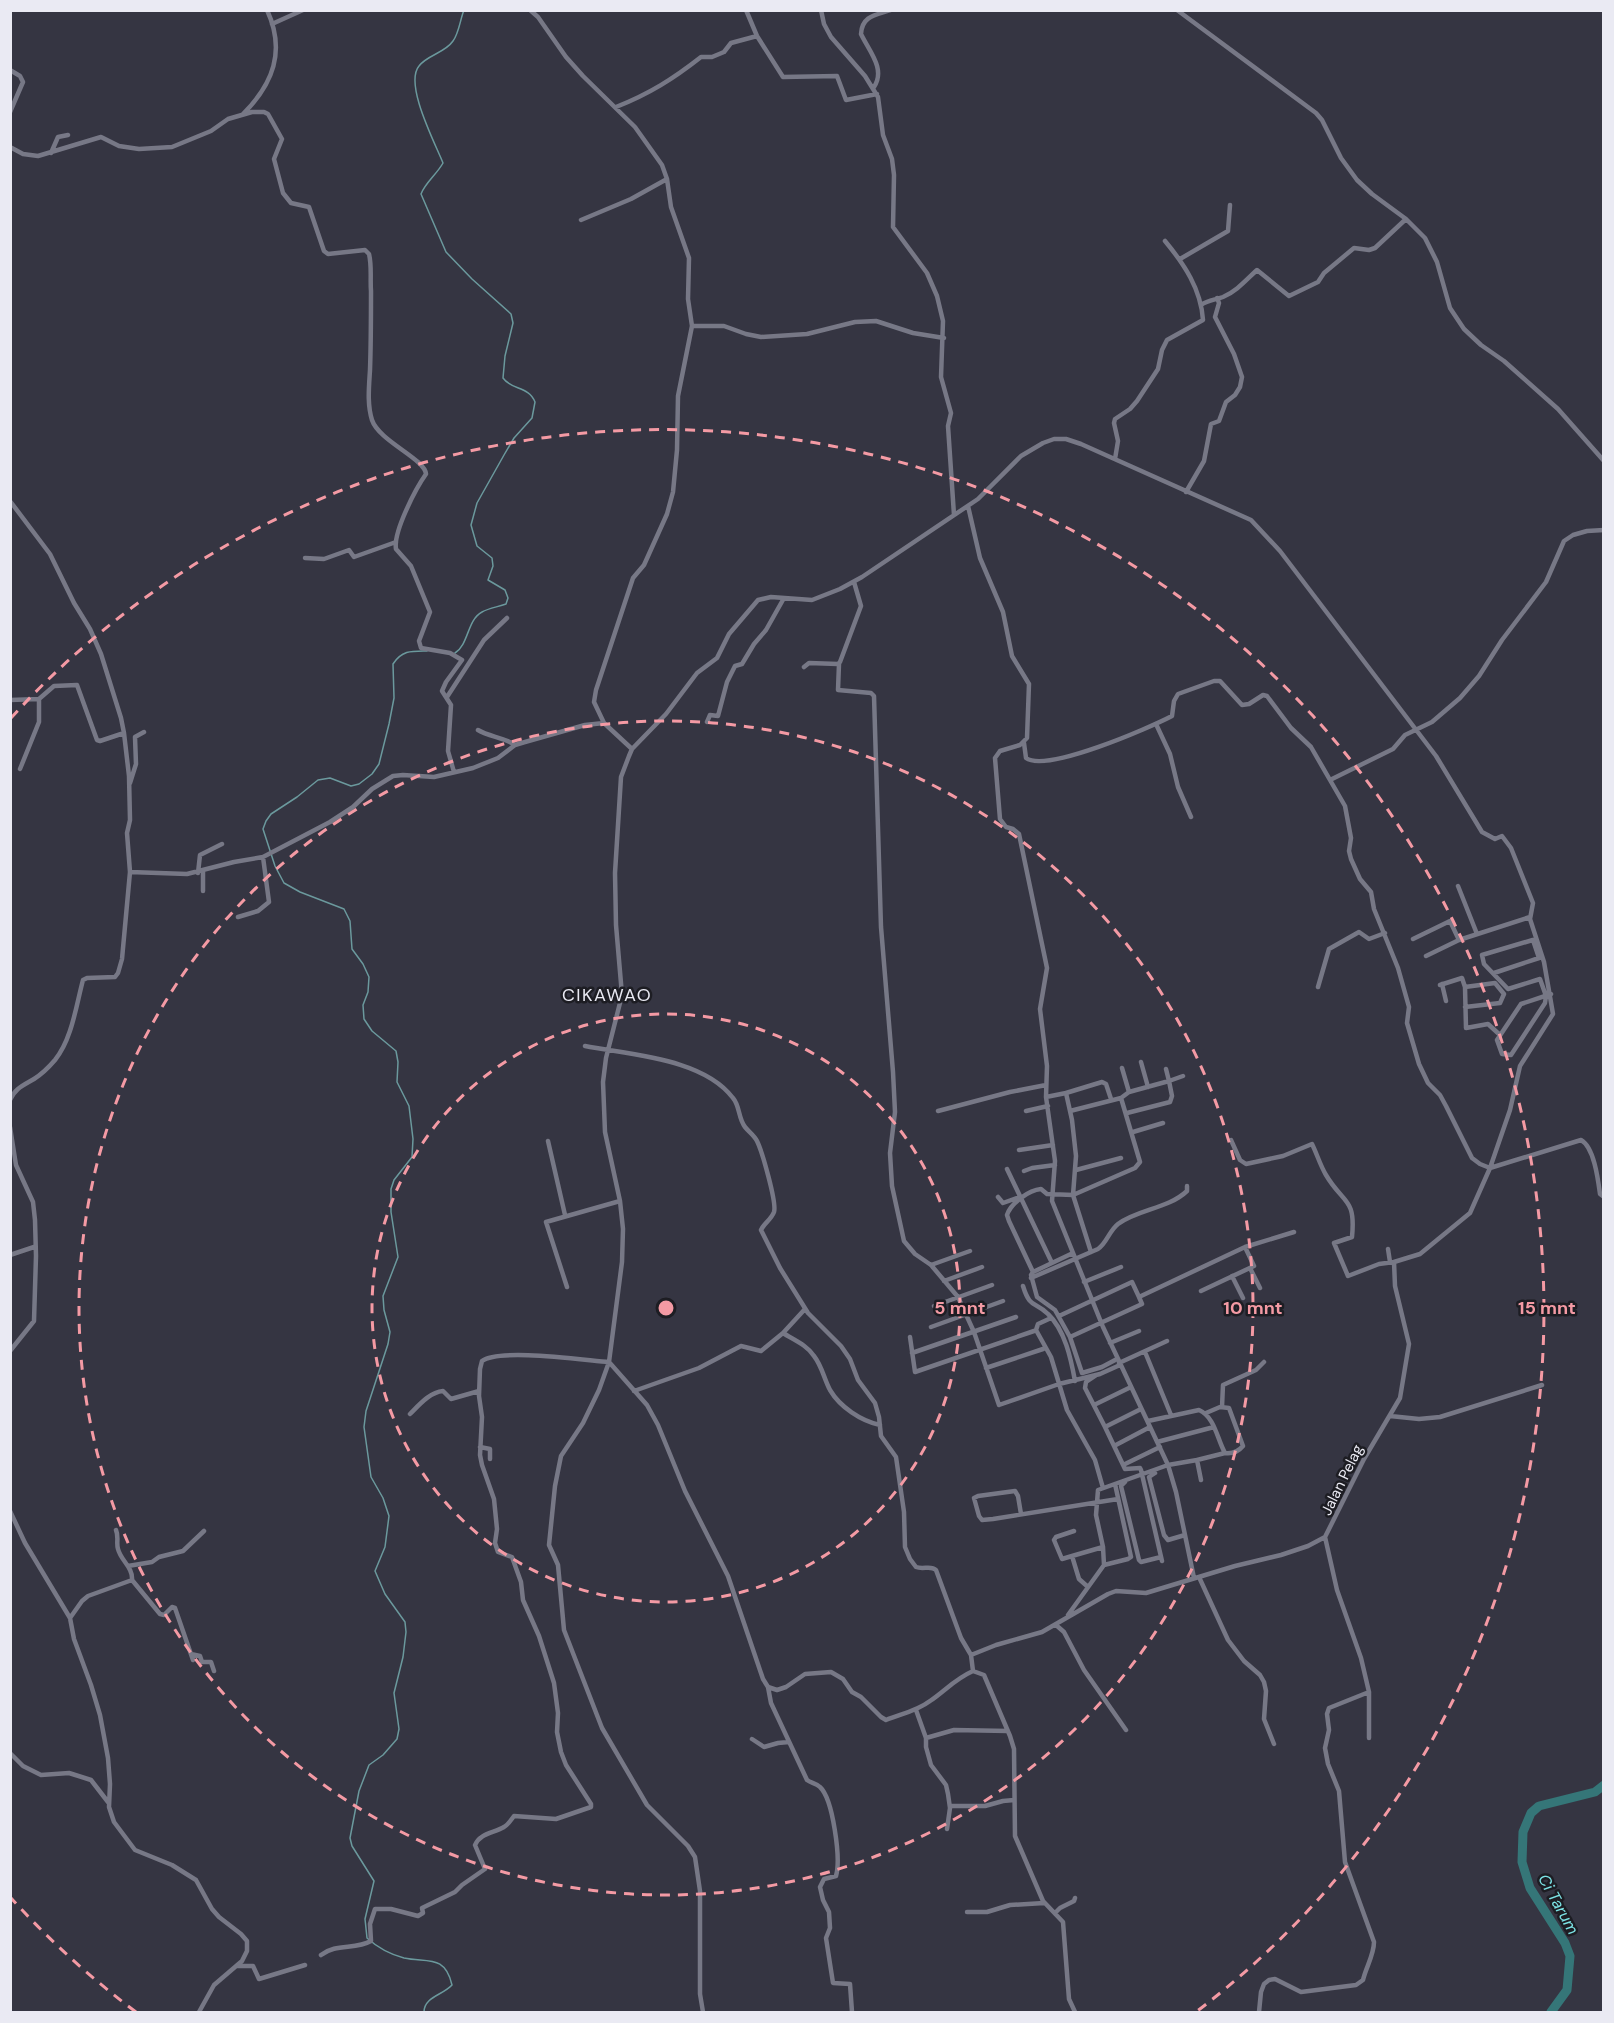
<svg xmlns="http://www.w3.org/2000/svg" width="1614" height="2023" viewBox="0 0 1614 2023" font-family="'DM Sans',sans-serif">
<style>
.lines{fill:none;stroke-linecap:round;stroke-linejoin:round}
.stream{stroke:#6b999d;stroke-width:1.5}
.river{stroke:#357678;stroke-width:9}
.minor{stroke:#777886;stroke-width:4.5}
.ring{fill:none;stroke:#f49aa4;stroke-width:3;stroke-dasharray:10 8}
.labels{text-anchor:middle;stroke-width:5;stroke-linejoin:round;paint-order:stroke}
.street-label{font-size:15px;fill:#eaeaf3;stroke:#1d1d23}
.water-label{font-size:16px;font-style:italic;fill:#7ce3e5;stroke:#1d1d23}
.quarter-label{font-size:18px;letter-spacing:1.5px;fill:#eaeaf3;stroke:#1d1d23}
.centre{fill:#f49aa4;stroke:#1d1d23;stroke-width:3}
.ring-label{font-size:18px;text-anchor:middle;font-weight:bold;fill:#f49aa4;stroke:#1d1d23;stroke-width:5;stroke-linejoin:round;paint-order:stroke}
</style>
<rect width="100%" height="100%" fill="#353542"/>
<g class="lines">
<path class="stream" d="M455,653C469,644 467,620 482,612C489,608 498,607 506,604L508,598L505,590L488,580L493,566L492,558L477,546L471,525L477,503L504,455L514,438L532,418L535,402C529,386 511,390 503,378L505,356L513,323L511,314L472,279L446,252L421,194C425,183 437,174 443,163C435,143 404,84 419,66C427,55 445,53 453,41C459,33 460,20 464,10
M424,2012C424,1997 443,1995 452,1985C445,1954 427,1963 404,1958C389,1954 378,1948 367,1938L365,1919L374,1881L352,1846L350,1838L359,1791L369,1765L383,1755L397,1739L399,1729L394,1693L403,1657L406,1632L405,1622L385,1594L375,1571L385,1547L389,1516L383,1498L371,1477L364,1427L366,1411L388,1344L390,1332L384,1310L383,1296L398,1257L391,1212V1189L394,1180L412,1157L413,1139L409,1106L397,1082L398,1062L396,1051L372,1031L364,1019L363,1005L368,992L369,977L363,964L352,949L350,921L344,909L300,892L284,883L275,866L263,829L266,821L271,814L297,797L318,780L330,778L351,786L359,784L372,774L379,764L389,724L394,698L393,664C402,650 412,651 427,651"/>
<path class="river" d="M1551,2012L1567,1990L1570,1956L1565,1943L1530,1888L1522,1862L1523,1832L1531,1813L1539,1806L1595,1792L1604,1785"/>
<path class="minor" d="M530,10L538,17L566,57L583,76L635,127L662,165L667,179L671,207L689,258L688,299L692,326L678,396L677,450L673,492L667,514L644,565L633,578L596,690L594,702L604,723
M746,10L757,36L783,77L837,76L846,100L877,94
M821,10L824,24L831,37L865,76L878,97L883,135L892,159L894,175L893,227L927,273L937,296L943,321L941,377L951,413L948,426L954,515
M1177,10L1316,113L1322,120L1341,158L1357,180L1372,194L1406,219L1425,238L1437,262L1450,308L1464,329L1481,345L1504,361L1558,409L1604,461
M272,24L303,10
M10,70L20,76L23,82L10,112
M874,87C886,69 869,51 861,34C862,15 877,15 891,10
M616,107C649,94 673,79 701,57H712L724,52L731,43L757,36
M243,114C273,84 286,51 267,10
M10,147L23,154L38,156L101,137L119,146L139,149L172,147L211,131L228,119L252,112H264L268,114L282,139L274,159L283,193L291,203L309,207L324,251L328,254L365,250L369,254C372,266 370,279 371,291C371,317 371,343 370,370C369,387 367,404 372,420C379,441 425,459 426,474C416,488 393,532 396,549L411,566L430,612L419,641L421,648L450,653L462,660L446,682L442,691L451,705L448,751L454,772
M51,153L58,137L68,135
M581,220L631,199L667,179
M1180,259L1228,231L1230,205
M1201,305C1208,300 1215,300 1223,297C1237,291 1246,280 1257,270L1289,296L1318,282L1324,273L1354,248L1369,250L1375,248L1406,219
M692,326H724L746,334L761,337L807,334L855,322L876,321L913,333L944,338
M1115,459L1118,441L1114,423L1115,419L1130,409L1137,401L1158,369L1162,350L1167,340L1203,320C1201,289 1184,264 1165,241
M1186,492L1204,461L1211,424L1219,421L1226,402L1235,395L1240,387L1242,377L1234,354L1215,317L1219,303L1217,298
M10,501L50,554L74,603L90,629L101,654L121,718L124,733L129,776L130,820L127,833L130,872L122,959L118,973L115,977L87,978L83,980C76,1006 72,1039 55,1060C49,1067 42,1074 34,1079C24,1085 15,1088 10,1100
M968,506L980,558L1003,612L1012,656L1029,684L1027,738L1020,745L1000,751L995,758L1000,819L1006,827L1013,829L1019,834L1047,968L1040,1009L1047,1066L1046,1097L1055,1161L1052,1201L1103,1327L1168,1465L1176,1492L1194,1578
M1604,530L1587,531L1573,535L1564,541L1546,582L1502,640L1479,676L1460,698L1432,722L1405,735L1393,749L1330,780L1345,806L1351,838L1349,851L1351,859L1360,879L1371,892L1374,909L1398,968L1409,1007L1407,1023L1419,1064L1428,1083L1440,1095L1446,1106L1472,1158L1480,1164L1490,1168L1581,1140C1594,1147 1598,1179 1600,1194L1604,1197
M305,558L324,559L349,550L354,557L396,542
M839,664L838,690L871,693L874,696L881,927L893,1072L895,1112L890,1153L892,1186L904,1241L915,1254L931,1265L958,1297L974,1332L999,1405L1059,1384L1100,1374L1120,1365
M804,667L809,663L838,664L840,662L861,606L854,582
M447,697L484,640L507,618
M10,700L39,699L54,686L77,685L97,740L100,741L124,733
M707,722L710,715L718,716L727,682L735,666L742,664L754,644L766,630L784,598
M1156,724L1170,754L1178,787L1191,817
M478,730C489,737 504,737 515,745
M1024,743L1026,758C1046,773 1149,728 1172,716L1174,701L1178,694L1214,681H1220L1242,705L1249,704L1263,695L1267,696L1291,728L1311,747L1330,780
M20,769L39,722V699
M130,783L136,764L135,737L144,732
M130,872L187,874L234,862L263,857L330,822L353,807L372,789L393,776L403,775L434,777L473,768L498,758L515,745L525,742L585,725L604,723L632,749
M198,873L200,855L222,844
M1458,886L1477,934
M203,891V871
M238,917L258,911L269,902L263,857
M1413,939L1450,921L1459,940
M1536,939L1482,955L1484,964L1508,989L1540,979L1546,996L1545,1003L1511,1055L1502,1054L1497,1040L1521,1004L1551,994
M1426,956L1459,940L1530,917
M1494,973L1539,958L1533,940
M1442,984L1446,1001
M1440,985L1462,978L1465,987L1466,1028L1488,1024L1500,1035
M1318,987L1329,949L1359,932L1369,939L1385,933
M1465,987L1495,983L1504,994L1500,1003L1465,1007
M585,1046C630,1055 703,1058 733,1098C740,1106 738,1118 745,1127C749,1132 754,1135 757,1141C762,1151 777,1203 774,1212C771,1220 764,1223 761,1230L780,1268L808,1313L841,1346L850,1359L858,1380L875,1403L879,1417L881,1436L896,1457L904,1512L905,1547L910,1559L916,1567C923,1570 931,1565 936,1570L961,1638L971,1655
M1141,1062L1148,1087
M1122,1068L1129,1092
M1066,1093L1102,1082L1106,1084L1111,1099
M1046,1097L1066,1093L1072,1120L1076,1156L1073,1195L1091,1252
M1121,1098L1129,1092L1169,1081L1166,1069
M938,1111L1010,1092L1046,1085
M1026,1111L1048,1106
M1127,1113L1170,1102L1172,1096L1169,1081L1183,1076
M10,1127L16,1165L33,1202L35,1220L36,1256L34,1321L10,1351
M1133,1132L1163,1123
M1231,1140L1240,1160L1246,1164L1283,1156L1312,1144C1317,1154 1320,1165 1326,1175C1343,1204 1356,1197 1352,1237L1334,1243L1348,1276L1379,1264L1394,1262
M548,1141L565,1215
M1019,1150L1053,1145
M1007,1169L1052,1263
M1076,1170L1121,1158
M1024,1171L1032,1168L1055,1165
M998,1197L1003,1203L1020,1197
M1388,1249L1390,1262
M1073,1253L1033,1272L1031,1275L1037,1297L1055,1310L1070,1337L1082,1373L1102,1367L1117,1359
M10,1255L34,1247
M931,1265L970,1251
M1250,1268L1260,1288
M1033,1272L1009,1221L1007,1215C1011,1203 1029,1190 1041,1189L1047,1194L1073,1195L1135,1168L1140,1162L1121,1098L1070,1111
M1232,1276L1243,1298
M1031,1278L1098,1249C1107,1243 1109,1231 1118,1224C1138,1209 1168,1209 1187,1191V1186
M944,1281L982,1267
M1084,1282L1121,1267
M1023,1286C1030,1309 1035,1301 1048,1314C1065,1330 1071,1359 1075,1381
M567,1287L546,1222L620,1201
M1201,1291L1254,1266L1245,1247
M934,1306L992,1285
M1059,1316L1132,1282L1139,1297
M1051,1318L1038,1324L1036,1330L1051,1357L1067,1410L1095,1460L1103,1488
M931,1327L1003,1301
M783,1333C794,1340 807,1345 814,1356C822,1366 824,1379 830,1390C840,1407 861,1421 880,1425
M910,1337L915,1372L1034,1331
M1070,1337L1142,1304L1139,1297L1245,1247L1294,1232
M1110,1343L1139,1331
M1145,1352L1171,1415
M912,1353L1016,1317
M1119,1363L1167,1341
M986,1368L1043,1349
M1095,1376L1086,1382L1085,1388L1105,1427L1141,1409
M634,1391L699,1368L741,1346L761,1351L783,1333L805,1309
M1094,1405L1131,1387
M1222,1407L1223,1385L1256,1370L1264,1362
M410,1414C419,1405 430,1392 443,1391L451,1399L479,1391
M1390,1416L1419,1419L1440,1417L1542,1385
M1148,1421L1199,1410C1215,1417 1217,1439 1225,1453C1233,1454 1238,1452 1243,1446L1229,1408L1220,1407L1206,1413
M1105,1427L1125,1469L1140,1468L1141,1470L1162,1561
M1157,1442L1214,1427
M1114,1446L1150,1427
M480,1447L490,1449V1459
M1123,1465L1160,1447
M1155,1473L1149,1477L1164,1535L1168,1540L1185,1535
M1201,1480L1197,1460L1225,1453
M1125,1482L1121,1486L1139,1560L1141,1562L1161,1557
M10,1511L25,1543L70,1618L74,1639L91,1685L100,1715L108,1758L110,1784L109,1807L114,1822L135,1850L172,1865L196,1880L212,1909L219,1917L241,1934L247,1941V1951L242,1961L214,1985L199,2012
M1021,1514L1018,1496L1015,1491L978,1496L974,1498L979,1516L982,1520L993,1519L1118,1499
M116,1530C119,1537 116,1543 118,1549C121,1561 133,1567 132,1580
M1325,1537L1337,1590L1361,1658L1369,1692V1738
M1072,1556L1062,1559L1054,1540L1056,1537L1074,1531
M1104,1565L1128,1559L1131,1557L1115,1484
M128,1566L152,1562L159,1557L183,1551L204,1531
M1199,1577L1228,1640L1244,1661L1260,1675L1264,1682L1266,1691L1264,1719L1274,1744
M1088,1587L1079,1579L1072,1556L1103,1547
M1068,1615L1104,1565L1103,1547L1096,1515L1098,1490L1168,1465L1197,1460
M70,1618L82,1601L88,1596L132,1580L160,1614L164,1615L172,1607L175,1608L193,1660
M1056,1625L1064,1632L1084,1670L1126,1730
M191,1654L200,1656L202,1662H211L214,1671
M973,1671L971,1655L996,1645L1042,1632L1108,1594L1116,1591L1146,1593L1235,1566L1281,1555L1308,1546L1325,1537L1364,1459L1400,1398L1409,1344L1395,1286L1394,1262L1420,1254L1470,1213L1490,1168L1510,1110L1520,1066L1553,1014L1544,962L1530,919L1533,903L1511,848L1502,836L1495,839L1482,832L1436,756L1280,551L1251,520L1081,444L1066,439H1054L1043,443L1021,456L978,499L862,577L840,589L812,600L771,597L758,600L729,634L717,658L697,673L666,714L632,749L629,756L621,777L615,873L616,925L622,995L606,1058L603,1082L605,1132L620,1201L623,1229L622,1262L609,1362L647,1405L658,1425L685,1491L728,1576L763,1679L768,1687L777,1690L786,1687L805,1674L831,1672L843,1679L852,1692L861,1697L881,1717L886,1720C901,1714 917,1711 930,1701C946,1690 955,1679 973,1671L984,1675L1010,1736L1014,1749L1015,1836L1043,1901L1063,1922L1069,1999L1075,2012
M768,1687L771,1703L807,1780C811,1783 816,1783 820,1787C833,1799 841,1859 836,1876L824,1879L820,1887L823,1900L829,1912L830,1928L826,1938L833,1983L850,1984L852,2012
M916,1710L926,1738V1747L931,1765L946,1785L948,1794L950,1808L947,1829
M926,1738L954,1730L1008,1731
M752,1739L764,1747L778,1743L789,1742
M10,1753L23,1766L41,1775L69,1773L91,1780L108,1802
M950,1806H985L1003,1801L1014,1800
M967,1912H987L1010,1905L1044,1903
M1055,1913L1060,1908L1074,1901L1075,1898
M321,1955C336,1943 355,1950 371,1941L370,1924L375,1909H391L418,1916L423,1913L422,1908L455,1892L462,1885L485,1869L475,1845C480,1833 494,1833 504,1827C508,1825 511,1820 514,1816L556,1819L591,1807V1804L566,1765L561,1752L557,1732L558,1713L554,1683L539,1636L523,1600L521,1582L512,1557L498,1552L495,1543L497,1529L494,1499L482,1465L480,1455L482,1417L479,1396L480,1369L482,1361C499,1348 583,1360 609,1362L599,1390L583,1423L561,1456L555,1486L549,1545L558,1565L564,1630L602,1728L647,1805L688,1846L695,1857L700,1891V1994L703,2012
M238,1966H253L259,1979L305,1965
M1259,2012L1261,1992L1264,1984L1269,1980L1275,1979L1301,1992L1356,1985L1363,1980C1366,1967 1374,1955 1374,1942L1345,1862L1339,1791L1328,1764L1325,1748L1329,1730L1327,1714L1329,1708L1369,1692"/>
</g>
<g class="ring">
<circle cx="666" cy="1308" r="294"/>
<circle cx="666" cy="1308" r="587"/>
<path d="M136 2012A881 881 0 0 1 11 1898M11 718A881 881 0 1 1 1196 2012"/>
</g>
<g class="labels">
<g class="street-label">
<text transform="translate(1342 1480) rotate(-64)" y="5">Jalan Pelag</text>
</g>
<g class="water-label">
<text transform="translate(1559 1904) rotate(61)" y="6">Ci Tarum</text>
</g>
<g class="quarter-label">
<text x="607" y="1001">CIKAWAO</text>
</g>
</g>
<circle cx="666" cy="1308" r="9" class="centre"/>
<g class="ring-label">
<text x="960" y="1314">5 mnt</text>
<text x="1253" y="1314">10 mnt</text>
<text x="1547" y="1314">15 mnt</text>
</g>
<rect width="1614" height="2023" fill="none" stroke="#eaeaf3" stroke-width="24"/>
</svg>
